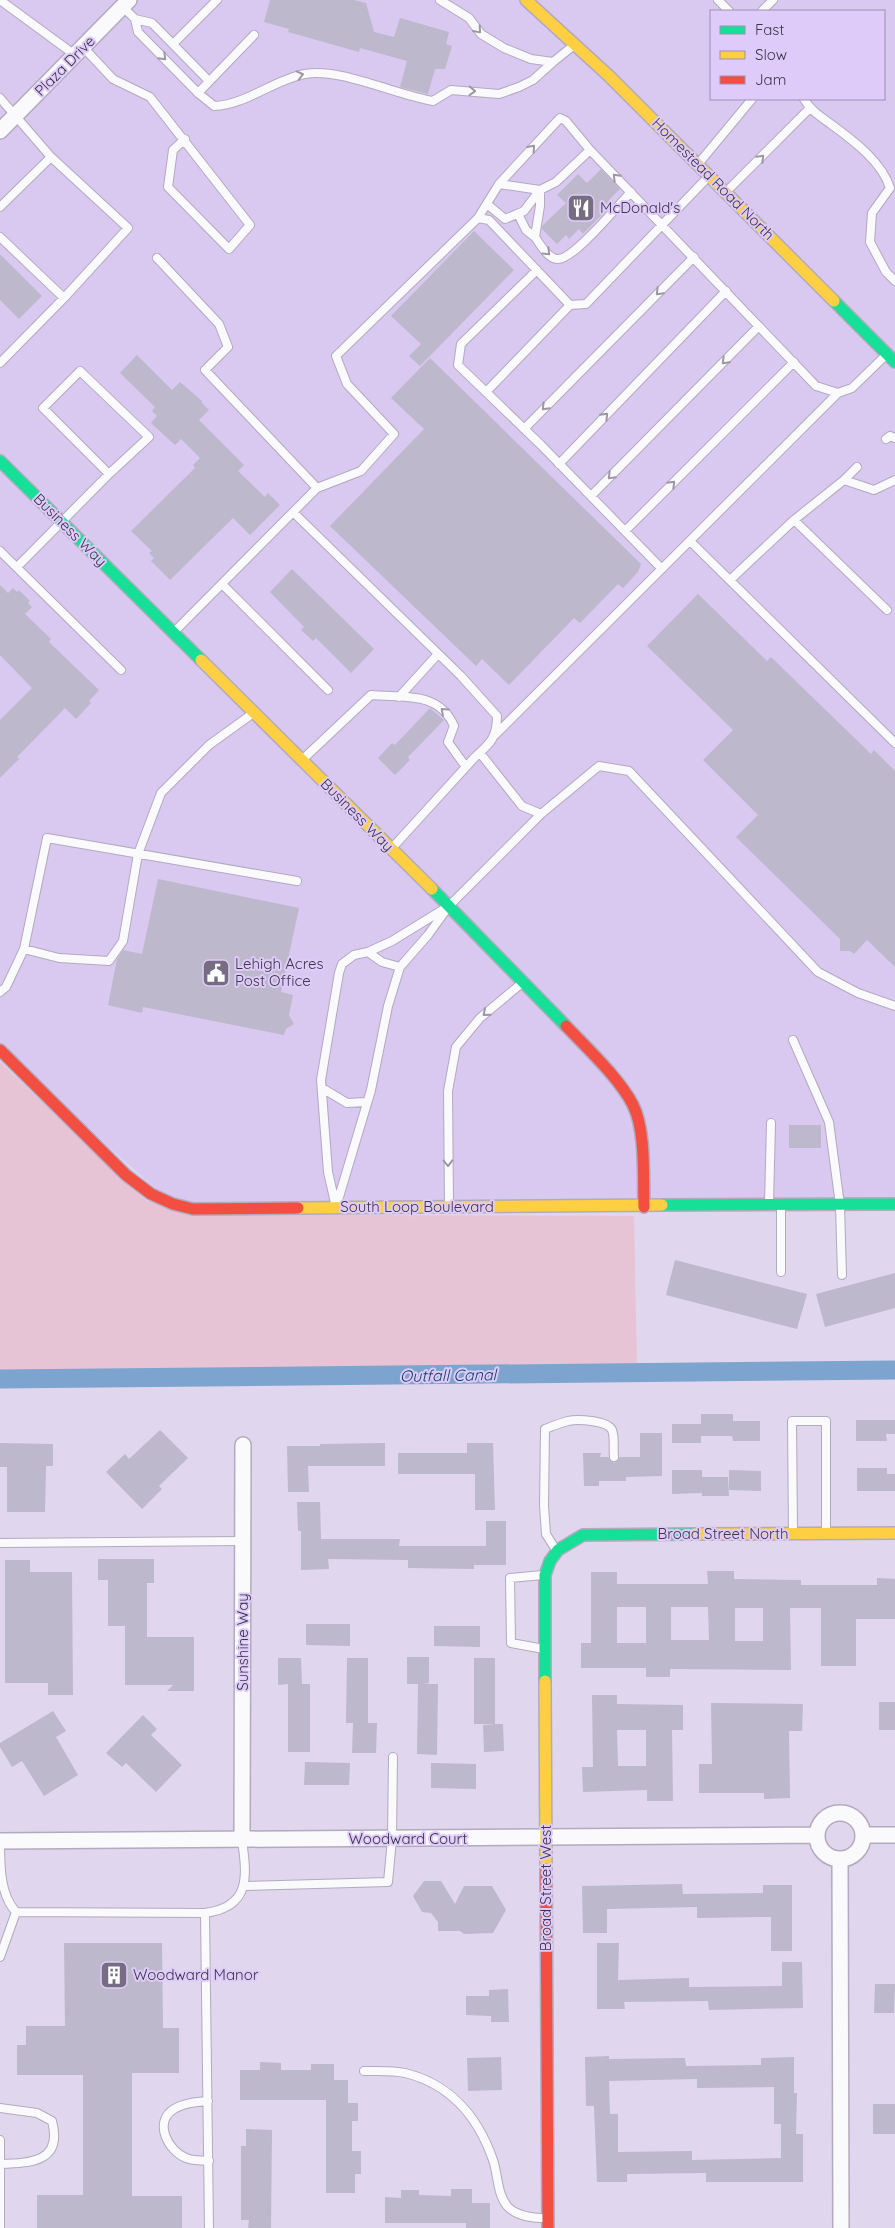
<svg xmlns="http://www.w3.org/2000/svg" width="895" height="2228" viewBox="0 0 895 2228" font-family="Quicksand,sans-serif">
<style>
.built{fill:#d9c8f0;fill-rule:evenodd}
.green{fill:#e6c4d5}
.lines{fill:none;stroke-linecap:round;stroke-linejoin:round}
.canal{stroke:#7ca4ce;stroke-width:19}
.building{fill:#bdb8cc;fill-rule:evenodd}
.lane-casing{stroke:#b2aabd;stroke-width:10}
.street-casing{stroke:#b2aabd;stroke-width:18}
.fast-casing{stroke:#b2aabd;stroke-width:14}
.slow-casing{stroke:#b2aabd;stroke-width:14}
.jam-casing{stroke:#b2aabd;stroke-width:14}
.lane{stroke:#faf9fc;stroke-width:8}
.street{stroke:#faf9fc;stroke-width:15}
.fast{stroke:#16e098;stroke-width:11}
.slow{stroke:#ffcf43;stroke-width:11}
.jam{stroke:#f24e42;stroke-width:11}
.oneway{stroke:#9c97a2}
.labels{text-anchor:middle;stroke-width:4;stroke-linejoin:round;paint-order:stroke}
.street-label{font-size:15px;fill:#3d3548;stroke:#decbf9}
.poi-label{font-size:15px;fill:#3d3548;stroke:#decbf9;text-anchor:start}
.water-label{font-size:16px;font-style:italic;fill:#0c3d5e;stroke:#decbf9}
</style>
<rect width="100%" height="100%" fill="#e0d6ee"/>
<path class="built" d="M0,0H895V1204H173L0,1050ZM711,11H884V99H711Z"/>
<path class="green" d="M0,1062L147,1201L336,1215L634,1216L637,1368L0,1373Z"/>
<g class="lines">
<path class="canal" d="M0,1379L895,1370"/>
</g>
<path class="building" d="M270,0H354L366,3L374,32L394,37L400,18L449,32L446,44L452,46L445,69H435L428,94L400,87L407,61L360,48L359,52L288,32L289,29L264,22Z
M601,169L620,189L609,200L612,204L583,234L579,229L569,239L566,235L557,244L542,229V226L566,203L557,195L578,174L587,183Z
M474,231L514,270L420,366L409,356L421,344L391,316Z
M0,254L42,296L19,319L0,300Z
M137,355L172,390L180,382L202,401V403L209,410L199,420L244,465L238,471L265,497L268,493L280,505L250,535L233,518L170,580L151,561L154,558L149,553L152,551L131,531L195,468L193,465L200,458L181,439L175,445L151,423L157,416L152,411L155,407L120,373Z
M430,358L641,564L638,572L623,588L618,584L580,623L574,618L509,685L482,659L476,666L330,526L424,429L391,398Z
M292,569L374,649L351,673L316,638L313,641L301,630L304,627L270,592Z
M0,585L8,593L13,588L17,592L19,590L30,601L28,603L32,607L25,614L51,639L49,642L99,690L89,701L91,703L76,719L65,708L17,757L19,759L0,778V720L32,688L0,655Z
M698,594L767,661L771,657L871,754L874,750L895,771V967L867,940L854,954L850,951H840V939L736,837L758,815L703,760L733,730L647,646Z
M430,708L444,720L408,757L410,760L395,775L378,758L392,743L395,745Z
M158,879L299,908L281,992L293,995L289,1015L294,1024L286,1029L284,1035L143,1007L142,1013L108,1005L117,959L123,950L142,954Z
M789,1125H821V1148H789Z
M675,1260L807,1294L797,1329L666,1295Z
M895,1273V1308L825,1327L816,1294Z
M701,1414H733V1421H760V1441H733L732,1436H701V1443H672V1424H701Z
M856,1420H895V1434H886L887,1441H856Z
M160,1430L188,1458L159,1486L162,1489L142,1509L106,1472L125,1454L129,1459Z
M640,1433H662V1476L626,1477V1481H599V1486H584L583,1453H601L600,1457H608L614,1463L620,1457H640Z
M0,1443L53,1444V1466H46L45,1512H7V1467H0Z
M385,1443V1466H308L309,1492H288L287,1446H320V1444Z
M467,1443H493L495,1510H475V1474H398V1453H467Z
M857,1468H887V1474H895V1491H857Z
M672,1470H702V1477H728L729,1496H702V1493L672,1494Z
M729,1470L761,1471V1491L729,1490Z
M297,1502H320L321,1539H400L399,1546H486V1521H506V1565H474V1569L408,1568V1560L328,1559L329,1569L301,1570V1531H298Z
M98,1559H154V1583H147V1637H194V1691H167L173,1685H125V1626H108V1580H98Z
M5,1560H30V1572H72L73,1695H48V1683H5Z
M707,1571H734V1579L801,1580V1585H877V1578L895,1579V1619H856V1666H821V1608H790L791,1670L670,1669V1677H646V1668H581V1643H591V1572H617V1584H708ZM617,1607H646V1643H617ZM671,1607H708L709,1640H671ZM735,1608H763V1641H735Z
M306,1624H350V1646L306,1645Z
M434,1626H480V1647L434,1646Z
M407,1657H429V1683L423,1684H438L437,1755L417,1754L418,1684H407Z
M278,1658H301L302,1684H310V1752H288V1684L278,1685Z
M347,1658H368V1723H377L376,1753H352L353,1723H346Z
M474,1658H495V1724H474Z
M592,1695H617V1704L683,1705V1730H672L673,1801H647V1790L583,1792L582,1767H593ZM617,1730H646V1766H618Z
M879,1702H895V1730H879Z
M711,1703L803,1704L802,1731H789L790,1798L764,1799V1793H699V1764H712Z
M53,1711L66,1731L56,1737L78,1775L44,1796L22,1761L12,1767L0,1747V1743Z
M143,1715L157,1729L151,1735L182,1765L156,1792L126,1763L122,1767L106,1753Z
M495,1724H503L504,1751L484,1752L483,1725Z
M305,1762L350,1763L349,1785H304Z
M431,1763L476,1764V1789L431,1788Z
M424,1881H441L455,1904L464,1886H492L506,1910L493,1933L464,1934L460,1931H438V1922L431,1913L422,1912L413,1896Z
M682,1884L683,1894L763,1893V1885H792V1951H771V1917L697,1918V1907L607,1909V1933H583L582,1886Z
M64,1943H162L163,2028H179V2073H132V2196H182V2228H37V2195H83V2075H17V2045H26V2026H65Z
M597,1943H619L618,1980L689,1978V1987L782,1986V1962H802L803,2008L709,2010L708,2001L624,2002L625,2009H597Z
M875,1984H895L894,2013H874Z
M508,1989L509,2022H491V2016L466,2015V1996H489V1990Z
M609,2056V2059L685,2058L686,2066L761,2065V2058L794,2057V2093H797L796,2134H803V2182H706V2173L627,2174V2182H597L594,2106H586L585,2057ZM697,2079V2088L774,2087V2124H781V2158L692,2160V2151L618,2152V2114H610L609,2081Z
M501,2057L502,2090L468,2091L467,2058Z
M260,2062L281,2063V2070H311V2064H334V2080H348V2103H358V2121H352V2151H361V2174H355V2193H326V2100H240V2070H260Z
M873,2104H895V2134H873Z
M246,2129L272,2130L271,2228H248L249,2220H241V2146H246Z
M451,2189H472V2203H490V2228H466V2223H385V2197L401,2198V2190H419V2195L451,2196Z"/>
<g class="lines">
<g class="lane-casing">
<path id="lane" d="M0,0L75,55
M440,0L469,18L481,34L504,48L531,59L553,62L573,46
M718,0L729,11
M123,7L135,19L138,32L198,93L214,106C246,105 273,80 305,74C338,67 396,95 433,101L451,90L499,94L519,87L533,80L553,62
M762,11L773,0
M135,19L152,23L209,81
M173,44L217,0
M83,47L113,79L150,97L250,225L229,249L168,187L173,150L185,139
M198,93L254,35
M0,98L51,157L128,228L64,298L0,237
M804,99C811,111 821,117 832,125C854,141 882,162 890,188L872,213L870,242L886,272L895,281
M699,163L752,99
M499,184L540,190L556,182L590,150L816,386L838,393
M540,190V206L535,237C540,244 547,258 557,259C573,261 618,205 631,192
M726,192L809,109
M487,204L505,219L524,211L540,190
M0,207L51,157
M518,214L526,230L535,237
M478,218L499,184L560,118L566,121L590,150
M157,258L219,324L228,347L205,370L317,488
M537,270L461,344L458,365L541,445L662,569
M0,363L64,298
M486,392L570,305
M524,429L694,257
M886,439L890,436L895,438
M559,464L726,291
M844,480L857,467
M591,496L759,326
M293,512L461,676L497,716C497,737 491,743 475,757L393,847
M794,520L887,610
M625,531L794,362
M690,541L895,743
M0,551L121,670
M17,567L109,474L149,437L80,371L43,408L109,474
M730,580L794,520L844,480L874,490L895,480
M222,584L328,690
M175,631L317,488L361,471L394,434L347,384L336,356L478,218L489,220L570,305L586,304L709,176
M399,697L438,654
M494,736L838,393L852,388L886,355
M302,760L371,695C404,698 439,691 454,726L448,742L466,767
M541,814L599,766L629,771L818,972L858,993L895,1006
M449,906L428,935L400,967L388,1006L371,1090L336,1207L328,1172L321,1080L339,973L342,964L354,955L368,952L392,941Z
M449,906L541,814L522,806L480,753
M24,949L47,838L297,881
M368,952L382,962L400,967
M0,992L6,987L24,949L59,958L109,961L123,941L138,854L161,793L209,745L252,714
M793,1040L829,1122L840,1205L842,1275
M322,1088L347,1103L366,1102
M769,1204L771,1123
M449,1205L448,1091L456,1047L480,1018L522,983
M781,1206V1272
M793,1533L792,1421H826V1531
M0,1543L243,1541
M556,1550L546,1534L544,1506L545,1429C553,1426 560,1423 568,1421C577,1419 607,1420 612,1430C615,1437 613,1449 614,1457
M543,1575L510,1578L511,1643L544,1649
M0,1841C0,1866 0,1895 16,1912L205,1913C251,1907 247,1876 242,1840
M244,1886L388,1882L392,1839L393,1757
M205,1913L209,2228
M0,1957L16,1912
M364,2071C377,2071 392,2070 405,2073C450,2084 478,2117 493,2160C498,2174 497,2195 508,2207C518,2217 534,2218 547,2218
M208,2101C196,2102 184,2103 174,2109C153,2122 168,2151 186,2158C192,2161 202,2160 209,2161
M0,2108L37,2113L52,2121C63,2162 31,2163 0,2164
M0,2140V2228"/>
</g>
<g class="street-casing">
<path id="street" d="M0,131L129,0
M817 1836a23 23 0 1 1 46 0a23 23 0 1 1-46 0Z
M863,1835H895
M242,1840L243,1445
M0,1841L817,1835
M840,1859L841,2228"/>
</g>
<g class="fast-casing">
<path id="fast" d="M834,301L895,362
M0,461L201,660
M432,889L566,1026
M662,1205L895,1204
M545,1681V1575L550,1561L558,1550L583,1535L694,1534"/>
</g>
<g class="slow-casing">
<path id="slow" d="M526,0L609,76L834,301
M201,660L432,889
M298,1208L662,1205
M694,1534L895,1533
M545,1681L546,1869"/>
</g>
<g class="jam-casing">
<path id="jam" d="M566,1026C587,1048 620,1079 633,1105C646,1131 643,1177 644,1207
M0,1050L126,1175L151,1194L173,1204L193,1209L298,1208
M546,1869L548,2228"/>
</g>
<use href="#lane" class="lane"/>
<use href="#street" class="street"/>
<use href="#fast" class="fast"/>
<use href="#slow" class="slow"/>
<use href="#jam" class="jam"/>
</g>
<defs><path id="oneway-chevron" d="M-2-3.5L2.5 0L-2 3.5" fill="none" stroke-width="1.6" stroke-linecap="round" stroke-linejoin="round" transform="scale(1.25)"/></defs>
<g class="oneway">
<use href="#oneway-chevron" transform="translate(478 30) rotate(49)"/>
<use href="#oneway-chevron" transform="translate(163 57) rotate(45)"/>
<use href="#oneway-chevron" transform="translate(300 75) rotate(-14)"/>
<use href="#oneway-chevron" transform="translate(472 91) rotate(2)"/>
<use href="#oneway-chevron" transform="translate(532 148) rotate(-48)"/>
<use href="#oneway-chevron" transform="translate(761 158) rotate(-45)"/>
<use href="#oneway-chevron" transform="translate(616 177) rotate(-134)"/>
<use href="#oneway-chevron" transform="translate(547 252) rotate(44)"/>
<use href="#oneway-chevron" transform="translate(659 292) rotate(135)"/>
<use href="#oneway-chevron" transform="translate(725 361) rotate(135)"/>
<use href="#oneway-chevron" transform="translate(545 407) rotate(135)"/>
<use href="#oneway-chevron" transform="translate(605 416) rotate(-46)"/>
<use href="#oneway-chevron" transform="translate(611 476) rotate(135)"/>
<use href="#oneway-chevron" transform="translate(672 484) rotate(-45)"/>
<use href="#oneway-chevron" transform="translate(444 711) rotate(-138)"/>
<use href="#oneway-chevron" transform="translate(486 1013) rotate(140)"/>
<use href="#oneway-chevron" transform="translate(448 1163) rotate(89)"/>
</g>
<defs>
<g id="restaurant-square" transform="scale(1.4375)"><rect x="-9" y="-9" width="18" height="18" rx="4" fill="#766d82" stroke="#decbf9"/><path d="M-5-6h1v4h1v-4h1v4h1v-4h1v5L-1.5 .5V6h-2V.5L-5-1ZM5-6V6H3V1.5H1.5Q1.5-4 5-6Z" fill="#fff"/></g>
<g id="civic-square" transform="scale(1.4375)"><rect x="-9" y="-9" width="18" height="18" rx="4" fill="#766d82" stroke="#decbf9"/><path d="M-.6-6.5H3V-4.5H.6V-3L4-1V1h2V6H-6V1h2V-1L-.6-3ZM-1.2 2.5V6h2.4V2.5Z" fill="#fff"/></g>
<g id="building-square" transform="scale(1.4375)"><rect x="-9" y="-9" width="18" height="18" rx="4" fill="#766d82" stroke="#decbf9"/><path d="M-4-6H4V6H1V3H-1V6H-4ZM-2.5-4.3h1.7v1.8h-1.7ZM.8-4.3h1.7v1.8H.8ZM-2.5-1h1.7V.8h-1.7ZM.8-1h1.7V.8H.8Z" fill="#fff"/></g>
</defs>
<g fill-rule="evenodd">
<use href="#restaurant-square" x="581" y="208"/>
<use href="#civic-square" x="216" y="973"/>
<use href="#building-square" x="114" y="1975"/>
</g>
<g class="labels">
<g class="street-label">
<text transform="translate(65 66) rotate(-45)" y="5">Plaza Drive</text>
<text transform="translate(713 179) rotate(45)" y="5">Homestead Road North</text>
<text transform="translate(70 530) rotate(45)" y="5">Business Way</text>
<text transform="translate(357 815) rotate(45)" y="5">Business Way</text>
<text x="417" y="1212">South Loop Boulevard</text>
<text x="723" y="1539">Broad Street North</text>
<text transform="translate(243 1642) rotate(-90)" y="5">Sunshine Way</text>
<text x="408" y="1844">Woodward Court</text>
<text transform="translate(546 1888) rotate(-90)" y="5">Broad Street West</text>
</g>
<g class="poi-label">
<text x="600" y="213">McDonald's</text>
<text x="235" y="969">Lehigh Acres<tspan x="235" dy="17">Post Office</tspan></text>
<text x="133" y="1980">Woodward Manor</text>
</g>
<g class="water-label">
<text transform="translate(448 1375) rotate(-1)" y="6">Outfall Canal</text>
</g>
</g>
<rect x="710" y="10" width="175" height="90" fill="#decbf9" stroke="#9e8fb2"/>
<rect x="720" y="26" width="25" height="8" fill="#16e098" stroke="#9e8fb2"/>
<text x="755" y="35" font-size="15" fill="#3d3548">Fast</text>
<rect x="720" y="51" width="25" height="8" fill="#ffcf43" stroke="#9e8fb2"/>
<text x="755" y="60" font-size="15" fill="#3d3548">Slow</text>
<rect x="720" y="76" width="25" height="8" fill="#f24e42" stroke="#9e8fb2"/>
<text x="755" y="85" font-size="15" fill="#3d3548">Jam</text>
</svg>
